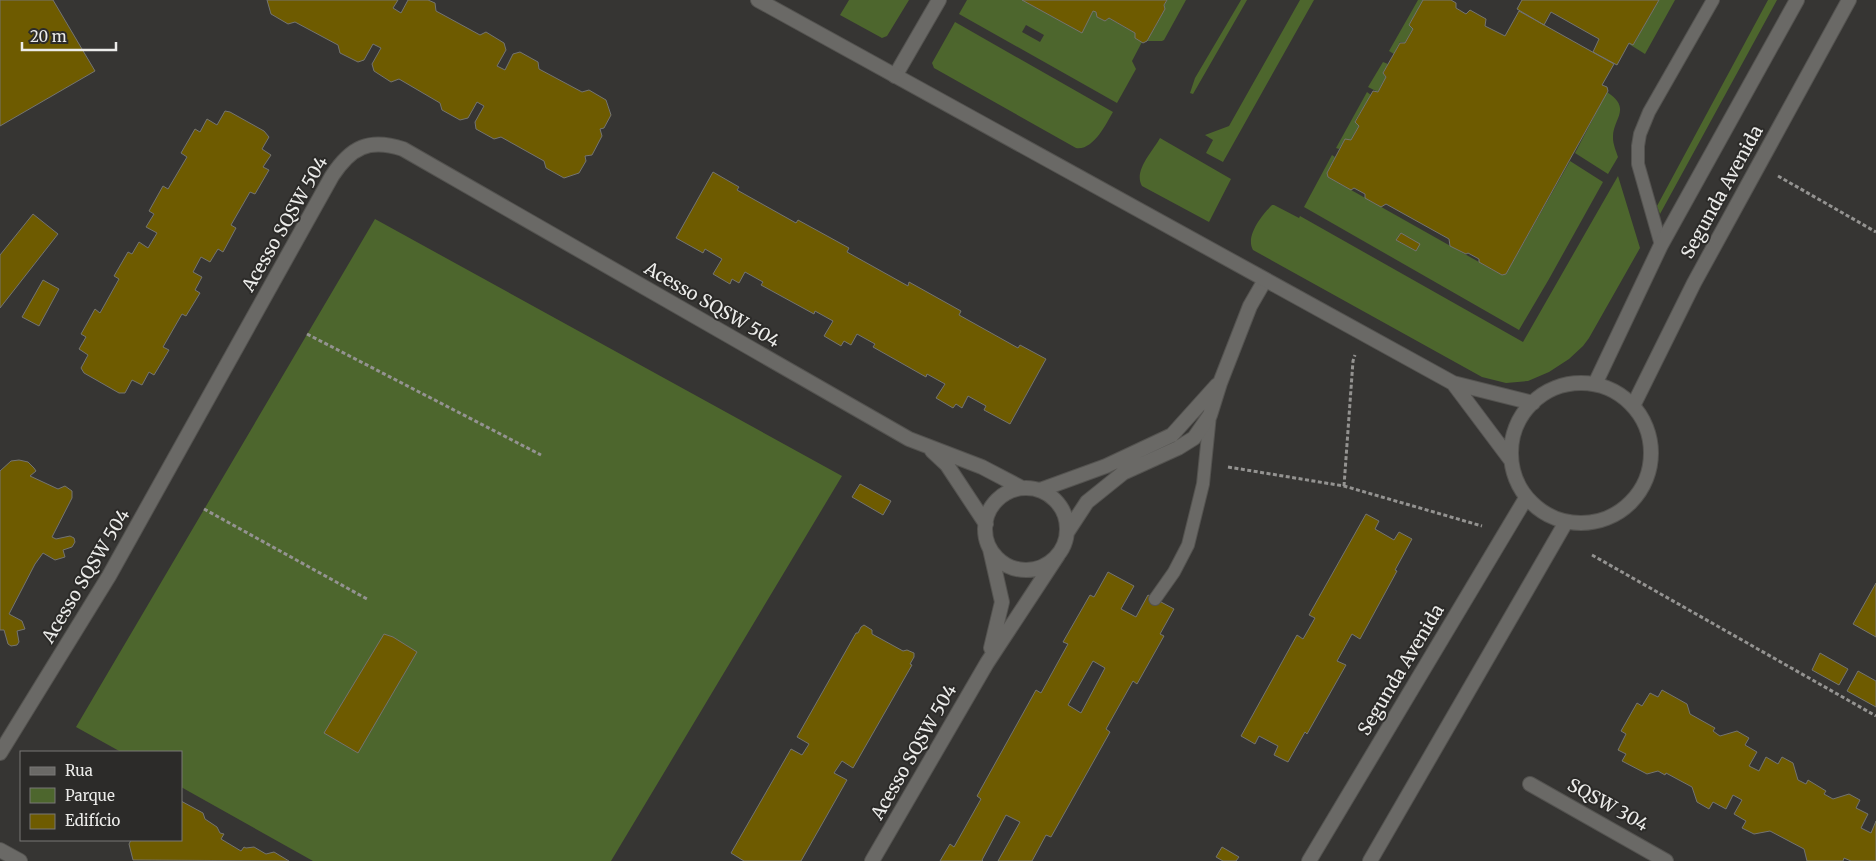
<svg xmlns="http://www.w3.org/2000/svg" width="1876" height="861" viewBox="0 0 1876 861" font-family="Merriweather,serif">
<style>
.green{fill:#4d662d;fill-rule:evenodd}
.building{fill:#6e5b00;stroke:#747471;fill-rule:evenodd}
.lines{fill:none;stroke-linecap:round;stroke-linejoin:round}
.service-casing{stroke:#545350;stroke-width:14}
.minor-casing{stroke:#545350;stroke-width:16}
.tertiary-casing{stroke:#545350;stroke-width:16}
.path{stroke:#949391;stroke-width:3;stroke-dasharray:4 2.5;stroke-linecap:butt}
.service{stroke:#6a6966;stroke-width:12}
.minor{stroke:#6a6966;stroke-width:14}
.tertiary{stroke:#6a6966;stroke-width:14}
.labels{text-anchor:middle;stroke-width:4;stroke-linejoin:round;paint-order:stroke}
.street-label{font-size:18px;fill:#ececea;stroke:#2c2b29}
</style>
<rect width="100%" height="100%" fill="#363533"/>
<path class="green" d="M849,0H909L887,36L882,38L840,15Z
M967,0H1022L1081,32L1093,11L1096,12L1097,17L1105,21L1109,18L1135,33V38L1142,42L1132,61L1136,69L1117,103L959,14ZM1026,25L1044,35L1040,42L1022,32Z
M1167,0H1186L1164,40L1162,41H1147L1165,9L1164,5Z
M1241,0H1247L1193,94L1190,93L1195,78Z
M1300,0H1314L1223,162L1206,153L1213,140L1205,135L1229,126Z
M1418,0H1423L1409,25L1413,29L1405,43L1400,42L1394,54L1389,51Z
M1659,0H1675L1645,54L1629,44V43L1633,45Z
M1768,0H1777L1660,214L1657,206Z
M955,22L1113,112C1106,124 1093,151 1076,148L934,68L932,63Z
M1383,62L1388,64L1383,73L1386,77L1378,92L1368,87Z
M1367,92L1371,95L1355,121L1359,126L1351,140L1345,139L1339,149L1336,148Z
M1607,92C1633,109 1612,119 1613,138C1613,144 1616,151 1618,157L1608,174L1575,153Z
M1160,138L1231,179L1209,222L1142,186C1133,171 1153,151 1160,138Z
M1332,155L1335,157L1327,173L1328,177L1502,275L1506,274L1570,161L1603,182L1549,279L1519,330L1304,207ZM1401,233L1419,244L1416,251L1396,240Z
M1618,176L1640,248L1589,338L1583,346L1569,359L1549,372L1528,381L1506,383L1482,377L1253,250C1245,236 1262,215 1272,205H1274L1299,218L1300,216L1523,342Z
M375,219L842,476L611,861H313L181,787V752H121L76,727Z"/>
<path class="building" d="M0,0H53L95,71L0,126Z
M267,0H398L393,8L401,13L408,0H428L435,3L436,11L480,35L486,32L504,43L506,50L497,66L505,70L513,54L520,52L538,62L539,69L582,92L589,90L606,100L611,115L604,128L600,129L602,136L592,155L585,156L586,161L579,173L564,178L546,168L544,161L501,137L494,139L476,129L475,122L484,106L477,102L468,118L460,120L442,110L440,103L399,79L391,82L374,71L372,64L381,48L373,44L364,60L358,62L340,53L338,45L295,22L288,24L271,14Z
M1022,0H1167L1164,5L1165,9L1147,41L1143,43L1135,38V33L1109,18L1105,21L1097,17L1096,12L1093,11L1082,33Z
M1423,0H1451L1456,3V8L1466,14L1470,10L1486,19L1485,26L1505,36L1519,11L1614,64L1602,85L1607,87L1608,91L1506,274L1502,275L1479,262V259L1468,253L1466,254L1450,246L1449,239L1386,204L1381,207L1365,198V194L1354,188L1351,190L1328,177L1327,173L1345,139L1351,140L1359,126L1355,122L1373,91L1378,92L1386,77L1383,73L1400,43H1405L1413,29L1409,25Z
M1522,0H1659L1633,45L1629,43L1617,65L1593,52L1599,39L1551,12L1544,25L1517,9Z
M225,111L230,112L264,131L269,137L262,149L271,155L263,167L269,170L255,194L250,192L231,225L236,228L223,252L218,249L210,262L201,257L193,272L202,277L195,290L200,293L186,316L182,314L163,347L169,350L154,375L149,372L142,385L132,380L125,393H119L84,373L81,368L88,355L79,349L86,337L81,334L95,309L100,313L119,279L114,276L128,252L132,254L139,242L148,248L157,233L146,227L154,214L149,211L163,186L168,189L187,157L181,153L195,129L200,132L207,119L217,125Z
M713,172L739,187L737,190L796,223L798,220L849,248L847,252L908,286L909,282L961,311L959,315L1018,348L1020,345L1046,359L1010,424L984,410L986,406L968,396L962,408L956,404L953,408L936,398L945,384L927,374L926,377L873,347L875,344L857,334L851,345L844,341L841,346L824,336L833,321L815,311L814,314L761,285L763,282L745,272L739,283L732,279L730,284L713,274L722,259L705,249L703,253L676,238Z
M33,214L58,234L0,308V255Z
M1401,233L1420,244L1416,251L1396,240Z
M43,280L59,289L39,326L22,317Z
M19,460L28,462L34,468L36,471L30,476L58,489L65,486L72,491V498L52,537L56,539L70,536L74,538L75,542L72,547L63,550L65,557L55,560L43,553L35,564L9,614L22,621L25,629L17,631L19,642L17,645L11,646L8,644L4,630H0V471L11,461Z
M860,484L891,501L883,515L852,497Z
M1366,514L1379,521L1375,529L1394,540L1399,532L1412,539L1395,570L1397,571L1360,639L1352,634L1337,661L1346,665L1307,734L1305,732L1288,762L1274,755L1278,746L1259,736L1255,744L1241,736L1297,635L1303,639L1315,618L1309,615Z
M1108,572L1134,586L1121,609L1136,617L1148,595L1174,609L1160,634L1164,636L1137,684L1133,681L1106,729L1110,732L1051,837L1046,835L1032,861H998L1020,822L1006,815L982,860L983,861H940L950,844L954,847L981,799L977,796L1036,690L1041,693L1068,644L1063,642L1090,595L1094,597ZM1093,661L1105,668L1081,713L1068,705Z
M1876,583V637L1853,624Z
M864,625L872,630V634L903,651L907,650L914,653V657L910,664L912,665L853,768L842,761L834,773L847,780L801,861H744L731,853L791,749L802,755L809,744L797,737L856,633H858L861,627Z
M384,634L393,637L417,652L358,753L324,733Z
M1820,653L1848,669L1839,685L1812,670Z
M1858,671L1876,681V707L1847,691Z
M1662,690L1687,704L1690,714L1715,728L1713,731L1717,734L1720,736L1737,731L1749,738L1745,745L1757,752L1749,766L1759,771L1766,757L1778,764L1782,757L1793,763L1798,780L1806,784L1808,780L1826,791L1824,794L1833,799L1849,794L1860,800L1856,808L1868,814L1861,828L1871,833L1876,821V861H1851L1844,858L1843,861H1807L1804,849L1770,831L1754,834L1742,828L1746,821L1734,814L1742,800L1733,795L1726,809L1713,802L1709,809L1697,802L1692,787L1666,773L1665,775L1658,771L1647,774L1622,761L1626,754L1618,750L1626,734L1621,731L1637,703L1642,706L1650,693L1658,697Z
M181,801L203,813L205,819L217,827L220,833L224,834L221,839L241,851L244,847L246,848L254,847L266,854L274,852L289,861L133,860L129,844L131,840H181Z
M1222,847L1239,857L1236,861H1223L1216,857Z"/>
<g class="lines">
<g class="service-casing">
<path id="service" d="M1661,245L1638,164V146L1640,134L1649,112L1713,0
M1155,599L1174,572L1188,545L1203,484L1210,415"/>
</g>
<g class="minor-casing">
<path id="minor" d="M895,76L939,0
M932,451L947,465L986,524
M985 529a41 41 0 1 1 82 0a41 41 0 1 1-82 0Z
M1040,490L1106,466L1172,435L1217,385
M1068,531L1087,502L1123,473L1178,448L1194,438L1210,415L1220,383L1250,306L1265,280
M990,549L1002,602L991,648
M0,753L109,576L332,176C351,147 369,138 403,149L909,439L982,467L1022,488
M1530,784L1666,861
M0,850L20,861
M872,861L987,663L1058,555"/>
</g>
<g class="tertiary-casing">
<path id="tertiary" d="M758,0L1453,383L1533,403
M1453,383L1510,459
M1511 453a70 70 0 1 1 140 0a70 70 0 1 1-140 0Z
M1595,384L1661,245L1797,0
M1633,406L1694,283L1849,0
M1309,861L1526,498
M1370,861L1566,522"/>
</g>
<path class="path" d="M1778,176L1876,232
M307,334L541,455
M1228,467L1344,486L1482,526
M1344,486L1353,361L1355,355
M204,509L367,599
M1592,555L1876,716"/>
<use href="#service" class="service"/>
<use href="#minor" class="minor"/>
<use href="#tertiary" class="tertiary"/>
</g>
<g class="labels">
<g class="street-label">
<text transform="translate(1722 192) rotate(-61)" y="6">Segunda Avenida</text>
<text transform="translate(285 224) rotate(-60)" y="6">Acesso SQSW 504</text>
<text transform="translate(712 305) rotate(30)" y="6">Acesso SQSW 504</text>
<text transform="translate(86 576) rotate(-59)" y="6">Acesso SQSW 504</text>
<text transform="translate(1401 670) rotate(-59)" y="6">Segunda Avenida</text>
<text transform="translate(914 752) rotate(-60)" y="6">Acesso SQSW 504</text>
<text transform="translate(1608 805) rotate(29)" y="6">SQSW 304</text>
</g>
</g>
<rect x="20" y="751" width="162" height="90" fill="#2c2b29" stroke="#797876"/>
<rect x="30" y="767" width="25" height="8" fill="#6a6966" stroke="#797876"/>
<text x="65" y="776" font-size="15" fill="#ececea">Rua</text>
<rect x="30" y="788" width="25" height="15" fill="#4d662d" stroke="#797876"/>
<text x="65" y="801" font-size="15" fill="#ececea">Parque</text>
<rect x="30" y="814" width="25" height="15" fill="#6e5b00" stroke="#797876"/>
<text x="65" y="826" font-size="15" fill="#ececea">Edifício</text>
<path d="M22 42v8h94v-8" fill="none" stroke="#ececea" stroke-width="2.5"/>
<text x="30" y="42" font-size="15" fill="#ececea" stroke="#2c2b29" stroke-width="4" paint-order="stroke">20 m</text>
</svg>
